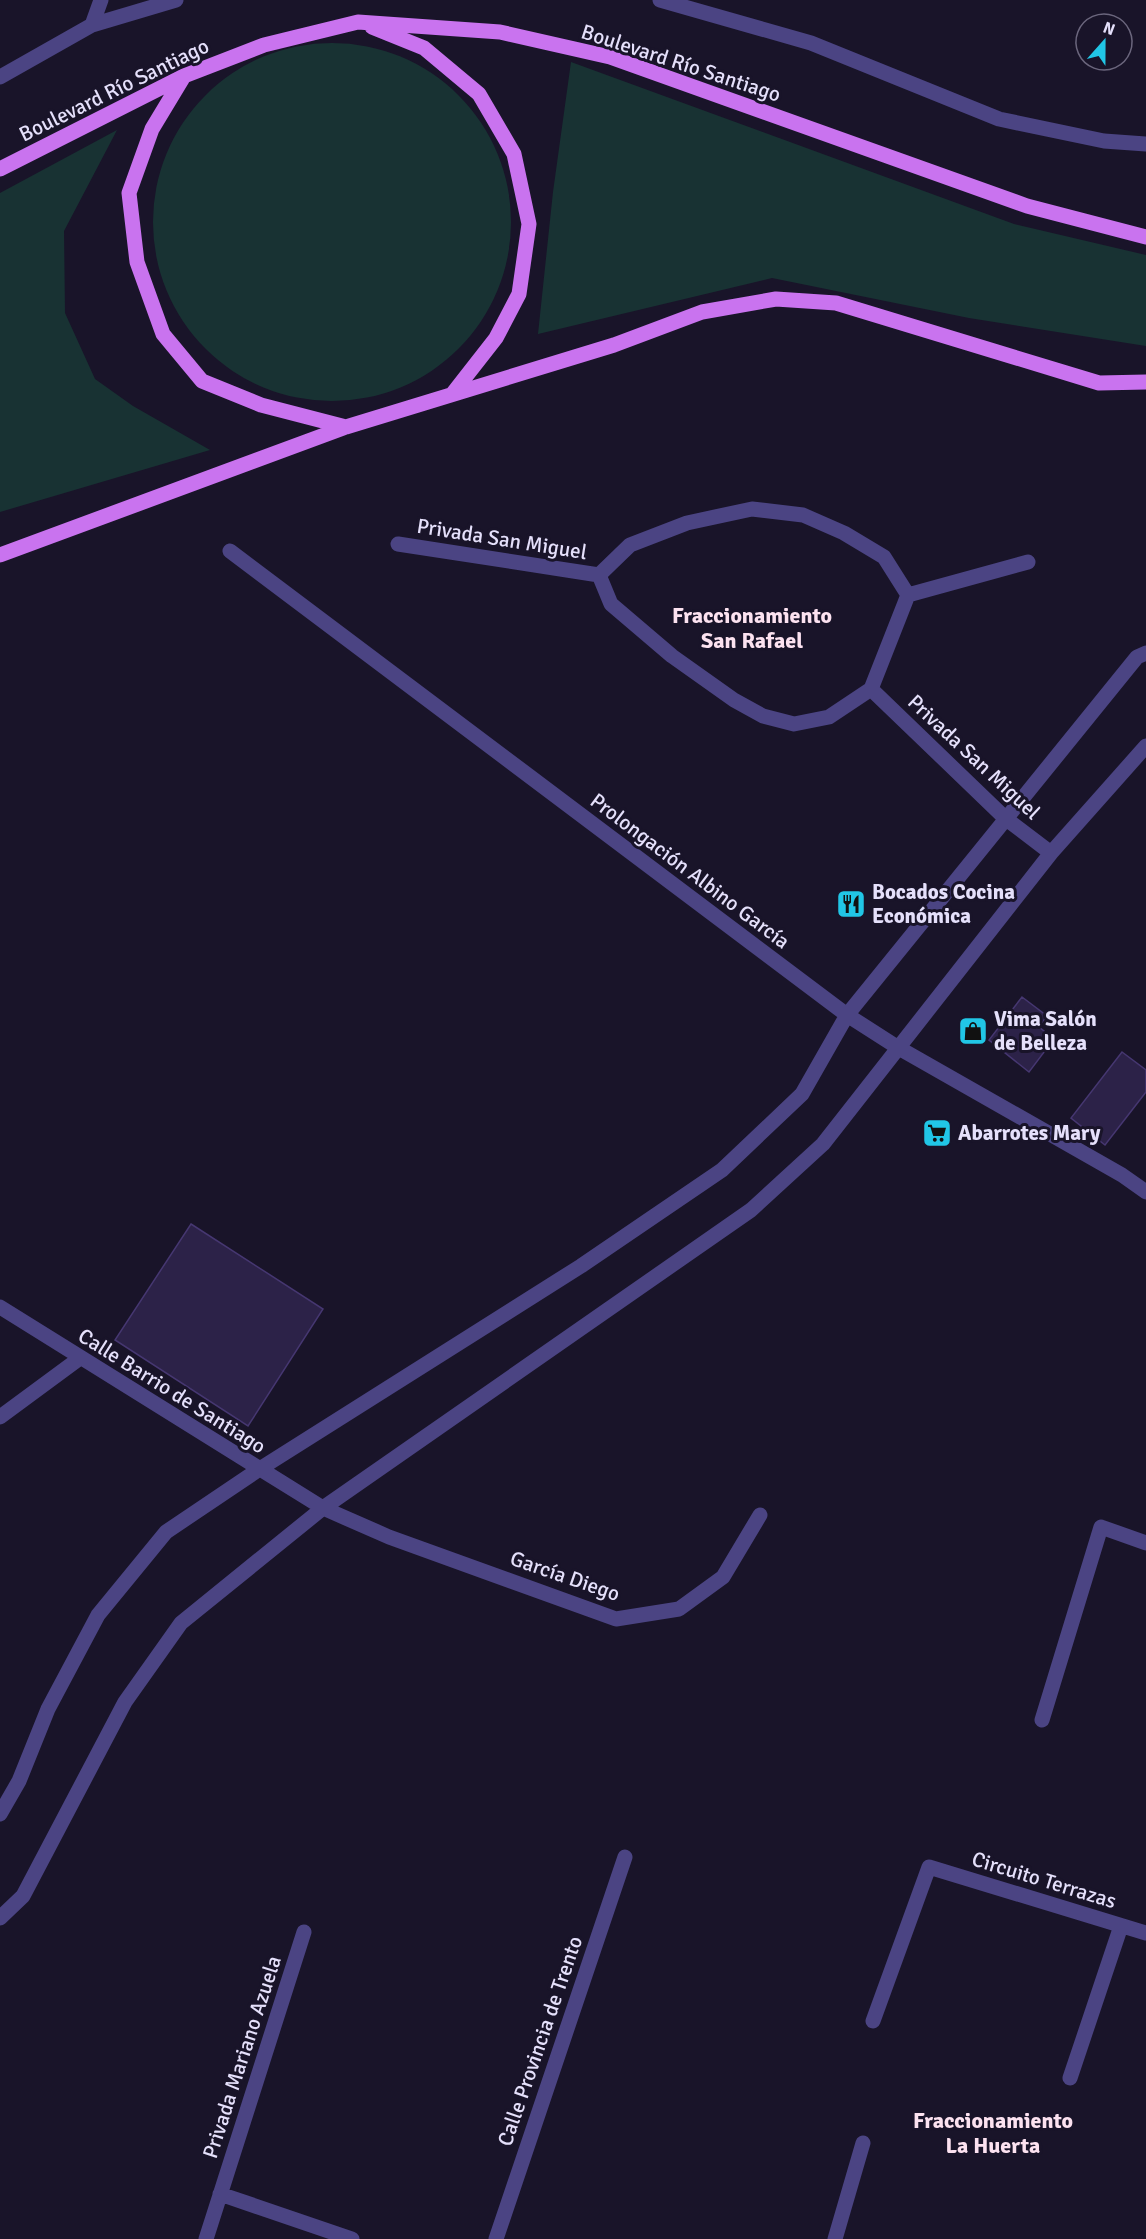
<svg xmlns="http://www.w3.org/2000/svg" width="1146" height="2239" viewBox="0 0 1146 2239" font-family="Signika,sans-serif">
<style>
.green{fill:#183233}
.building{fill:#2c2248;stroke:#463771;stroke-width:1.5}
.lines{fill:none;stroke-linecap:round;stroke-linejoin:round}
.minor{stroke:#4b4483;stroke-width:15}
.major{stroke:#c973ef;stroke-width:15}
.labels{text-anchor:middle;stroke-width:6;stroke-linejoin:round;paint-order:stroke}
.street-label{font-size:21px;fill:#e5e0fb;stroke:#191429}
.poi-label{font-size:21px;font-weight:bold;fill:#e5e0fb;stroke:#191429;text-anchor:start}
.neighbourhood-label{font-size:22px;font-weight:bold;fill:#fce2f0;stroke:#191429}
</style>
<rect width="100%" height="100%" fill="#191429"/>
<path class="green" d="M153 222a179 179 0 1 1 358 0a179 179 0 1 1-358 0Z
M571,62L1014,224L1146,255V346L969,318L772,278L538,334L553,192Z
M117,130L64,231L65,313L95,379L133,406L210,450L0,512V193Z"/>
<path class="building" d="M1022,997L1047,1016L1039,1027L1054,1039L1029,1072L989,1040Z
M1122,1052L1146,1070V1092L1105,1145L1071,1118Z
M191,1224L323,1309L248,1426L115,1340Z"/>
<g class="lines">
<path class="minor" d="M660,0L811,43L999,119L1104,141L1146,144
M92,25L101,0
M0,77L92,25L176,0
M398,544L599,575
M230,551L847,1015L897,1047L1122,1175L1146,1192
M599,575L630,545L687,523L752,509L803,515L844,533L884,557L908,595
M599,575L611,604L672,656L734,700L763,716L794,724L829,717L871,689
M908,595L871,689L1005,818L1051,853
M908,595L1028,562
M0,1307L323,1508L389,1537L616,1619L679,1609L723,1577L760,1515
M0,1417L80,1358
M1042,1720L1101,1527L1146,1543
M0,1814L19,1781L48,1709L98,1615L166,1532L258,1470L581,1266L722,1170L802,1094L847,1015L1137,657L1146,653
M0,1918L23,1896L125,1702L181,1623L323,1508L751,1210L823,1144L1051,853L1146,746
M873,2021L929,1867L1146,1933
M1070,2078L1121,1926
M220,2194L352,2239
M206,2239L304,1932
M496,2239L625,1857
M835,2239L863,2143"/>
<path class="major" d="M372,27L424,48L479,94L514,154L529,224L519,294L496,338L453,393
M184,76L152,129L129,193L137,262L163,334L202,381L261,405L346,427
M0,169L184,76L264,45L358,22L500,32L610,57L1027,206L1146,237
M0,555L346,427L614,345L702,312L776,299L836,303L1099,383L1146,382"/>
</g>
<defs>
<g id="restaurant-square" transform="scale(1.5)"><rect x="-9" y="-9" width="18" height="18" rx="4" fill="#21c6e6" stroke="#191429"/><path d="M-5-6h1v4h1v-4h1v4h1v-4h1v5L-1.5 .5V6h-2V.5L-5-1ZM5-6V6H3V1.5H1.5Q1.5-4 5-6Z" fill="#111"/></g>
<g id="shop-square" transform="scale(1.5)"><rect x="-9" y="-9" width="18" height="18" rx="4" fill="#21c6e6" stroke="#191429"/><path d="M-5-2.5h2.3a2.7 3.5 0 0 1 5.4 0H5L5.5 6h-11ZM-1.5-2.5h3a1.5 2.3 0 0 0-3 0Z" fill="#111"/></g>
<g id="supermarket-square" transform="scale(1.5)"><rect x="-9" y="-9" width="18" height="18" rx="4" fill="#21c6e6" stroke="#191429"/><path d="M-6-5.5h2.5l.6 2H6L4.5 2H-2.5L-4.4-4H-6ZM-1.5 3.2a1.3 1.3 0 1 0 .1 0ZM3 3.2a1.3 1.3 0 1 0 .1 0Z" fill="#111"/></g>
</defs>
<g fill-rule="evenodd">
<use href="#restaurant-square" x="851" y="904"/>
<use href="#shop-square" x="973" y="1031"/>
<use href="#supermarket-square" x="937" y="1133"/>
</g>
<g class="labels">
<g class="street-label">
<text transform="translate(681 63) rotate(18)" y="7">Boulevard Río Santiago</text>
<text transform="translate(114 90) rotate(-26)" y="7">Boulevard Río Santiago</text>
<text transform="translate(502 539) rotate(9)" y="7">Privada San Miguel</text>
<text transform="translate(974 757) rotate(43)" y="7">Privada San Miguel</text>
<text transform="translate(690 871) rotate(37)" y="7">Prolongación Albino García</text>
<text transform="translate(172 1391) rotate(32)" y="7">Calle Barrio de Santiago</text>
<text transform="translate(565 1576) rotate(19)" y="7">García Diego</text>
<text transform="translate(1044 1880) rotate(17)" y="7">Circuito Terrazas</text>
<text transform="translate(540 2041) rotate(-71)" y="7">Calle Provincia de Trento</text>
<text transform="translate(242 2057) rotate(-72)" y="7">Privada Mariano Azuela</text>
</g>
<g class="poi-label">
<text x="872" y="899">Bocados Cocina<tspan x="872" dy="24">Económica</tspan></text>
<text x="994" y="1026">Vima Salón<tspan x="994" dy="24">de Belleza</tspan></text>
<text x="958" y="1140">Abarrotes Mary</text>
</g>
<g class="neighbourhood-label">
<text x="752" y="623">Fraccionamiento<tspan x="752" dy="25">San Rafael</tspan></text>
<text x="993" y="2128">Fraccionamiento<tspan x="993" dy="25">La Huerta</tspan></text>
</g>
</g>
<g transform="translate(1104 42) rotate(21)"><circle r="28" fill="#191429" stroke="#6b667d" stroke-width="1.5"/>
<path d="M0-4.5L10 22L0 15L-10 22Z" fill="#21c6e6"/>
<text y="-9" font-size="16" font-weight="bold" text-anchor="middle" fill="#e5e0fb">N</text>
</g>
</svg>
